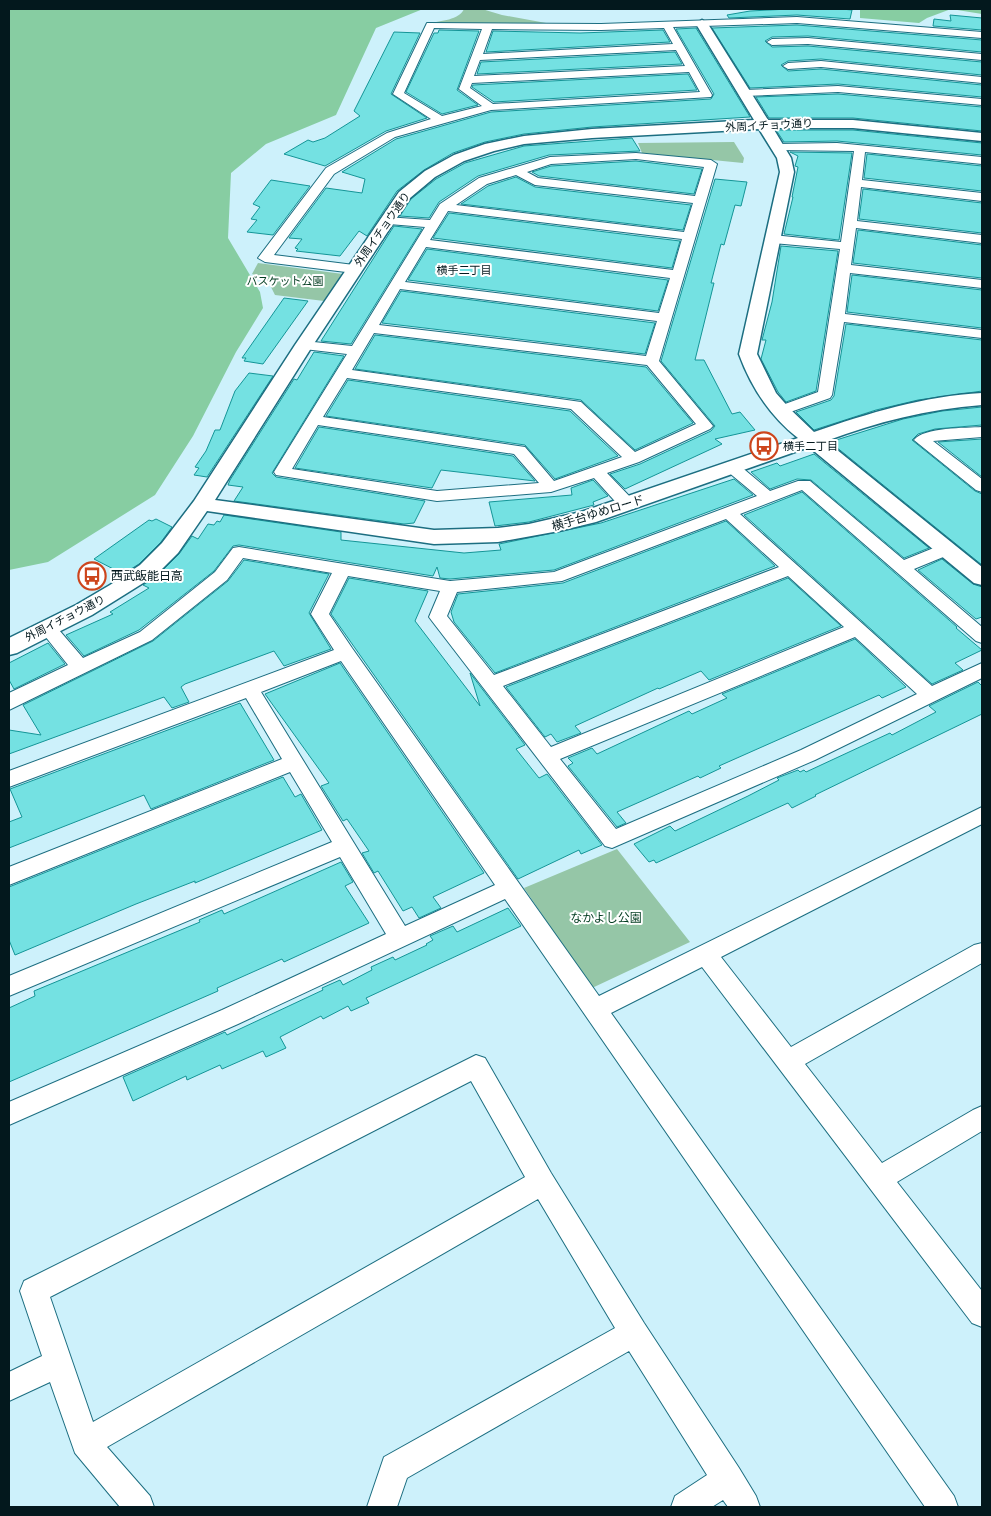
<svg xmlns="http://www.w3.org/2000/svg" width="991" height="1516" viewBox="0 0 991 1516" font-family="'Public Sans','Noto Sans JP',sans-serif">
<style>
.green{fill:#95c6a7}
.forest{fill:#87cda2}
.building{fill:#74e1e2;stroke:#149597}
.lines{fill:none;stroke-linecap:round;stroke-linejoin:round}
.minor-casing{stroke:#1c6e81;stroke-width:2}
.tertiary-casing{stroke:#1c6e81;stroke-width:3}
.minor{fill:#fff;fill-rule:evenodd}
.tertiary{fill:#fff;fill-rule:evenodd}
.labels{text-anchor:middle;stroke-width:4;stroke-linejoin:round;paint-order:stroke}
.far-street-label{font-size:11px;fill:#03181d;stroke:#fff}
.far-neighbourhood-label{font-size:11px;fill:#03181d;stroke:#fff}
.far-park-label{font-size:11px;fill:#003b1f;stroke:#fff}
.far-poi-label{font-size:11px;fill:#03181d;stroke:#fff;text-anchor:start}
.street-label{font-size:12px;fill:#03181d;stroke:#fff}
.poi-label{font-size:12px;fill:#03181d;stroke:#fff;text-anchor:start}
.park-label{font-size:12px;fill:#003b1f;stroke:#fff}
</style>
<rect width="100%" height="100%" fill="#cdf1fb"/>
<path class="green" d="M464,9H482L502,15L557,25L429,23C441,21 459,20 464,9Z
M734,142L744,158L743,163L642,153L638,143Z
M258,263L343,274L324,301L275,295L268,281L252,274Z
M617,849L690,942L592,988L524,888Z"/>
<path class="forest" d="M9,9H423L376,28L336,115L266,144L231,173L228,238L260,292L263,308L236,352L193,436L155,495L48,562L9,570Z
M860,9H982V14L951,9L927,18L919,23L860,18Z"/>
<path class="building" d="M789,9H841L852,10L850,19L797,15L729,18L727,15L750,11Z
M950,15L982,18V30L933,26L934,19L951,21Z
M797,25L982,40V52L808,36L772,37L765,41L772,47L808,46L982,62V75L821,59L788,61L781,65L788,71L821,69L982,85V97L838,84L750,88L712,28Z
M696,28L750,117L592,127L524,134L485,142L453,153L424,170L397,191L367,236L359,231L340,256L296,251L298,249L295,248L302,239L289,238L326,188L362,193L365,179L342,172L396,139L491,112L711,99L714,94L676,29Z
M439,30L479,31L457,90L478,105L442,114L406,92L434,33H438Z
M663,30L670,42L486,52L493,31L580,33Z
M394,32L420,33L391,94L427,118L386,131L325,166L284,154L308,140L313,142L325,138L360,116L354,111Z
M675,52L682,64L477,74L481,62Z
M688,74L697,90L494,102L472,87L473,85Z
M838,94L982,107V131L853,118H769L756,97Z
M776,130H853L982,143V155L837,141L784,142Z
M632,138L640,151L549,155L478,176L439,202L429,218L400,216L411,199L436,179L465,163L524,146Z
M790,152L852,153L839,240L784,234L793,197H792L798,167L795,166L798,156Z
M867,154L982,166V191L864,178Z
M636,161L702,169L694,194L539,176L532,172L551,166Z
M516,177L535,187L691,205L683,230L461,204L488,186Z
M715,179L747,182L741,206L735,205L724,245L721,244L711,283H714L695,360H704L732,414L740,412L755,430L715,439L722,444L625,489L610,474L640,464L711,431L715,426L661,361Z
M271,180L310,186L273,235L247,232L257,220L251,219L260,207L253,204Z
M863,189L982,203V233L859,219Z
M449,213L680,241L672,268L433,238Z
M394,226L422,229L351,344L321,341Z
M858,230L982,245V278L853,263Z
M781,246L838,251L816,391L786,402L778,392L761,359L766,340H762L772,302Z
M427,249L668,280L658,311L408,280Z
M852,275L982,290V328L847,312Z
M401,291L655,323L645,354L382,323Z
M284,298L308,301L263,364L244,361L246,358H242Z
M846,324L982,340V391L918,400L876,410L814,430L796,412L831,400L834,396Z
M375,335L646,367L693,423L635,450L581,400L355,369Z
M314,352L344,356L272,473L276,477L425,501L414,523L404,524L234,501L243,487L228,485L230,480L294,379L297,380Z
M249,373L273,376L207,477L194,475L199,468L195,467L206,451L215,430H220L235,391Z
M348,380L570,411L618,456L555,479L525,445L326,416Z
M982,407V425L935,429L918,434L912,440L975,491L982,494V565L830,442L903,419L942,411Z
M319,427L513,456L535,481L441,470L432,488L295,468Z
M982,439V477L938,442Z
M814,454L929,548L904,558L811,480L797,479L770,489L751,472L777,463L780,466Z
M734,479L753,495L554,570L450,579L440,578L437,567L433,576L239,545L233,546L214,571L139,630L84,656L66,635L113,614L110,612L149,588L143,585L157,576L179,554L192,536L198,539L208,524L214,525L217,521L220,522L224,515L341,532V540L464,553L501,550L499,544L601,523Z
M593,480L608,496L593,502L594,505L529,522L495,526L489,502L572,495L571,488Z
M802,492L957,627L956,628L982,650L955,663L963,670L932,684L744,515Z
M156,519L172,527L161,542L139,564L123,574L94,559L149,520L152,521Z
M726,521L775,566L495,673L454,622L451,612L458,594L563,583Z
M942,559L973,584L982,587V617L976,619L918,570Z
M244,560L329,574L309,613L331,649L284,666L274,651L185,684L181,687L189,702L172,708L164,697L9,754V730L41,735L23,705L153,641L228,581Z
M349,578L428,591L415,621L480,706L470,673L525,745L516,749L539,778L547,774L602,845L581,854L579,850L518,879L331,614Z
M788,578L841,626L709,680L701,671L659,689L658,688L575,726L581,733L557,742L551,734L545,737L506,687Z
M855,639L906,687L882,698L879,695L719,766L721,768L700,778L698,776L617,812L626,823L617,827L568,766L573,763L568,758L592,748L597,754L689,711L692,714L727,698L722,694Z
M48,643L65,664L14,689L9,680V663Z
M340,663L484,873L433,897L441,908L419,918L412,907L403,911L378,871L374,873L362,853L369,851L347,819L343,821L321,786L329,783L265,694Z
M978,682L982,686V714L815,795L816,796L792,808L788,803L656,863L654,860L649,862L634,844L670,826L675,831L748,796L779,780L777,778L798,770L800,772L804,770L806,772L890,733L892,735L936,712L929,706Z
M240,703L274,760L151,809L144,795L9,848V822L22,817L10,789Z
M283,777L295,797L301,794L322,830L195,883V881L136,904L15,955L9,940V887Z
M341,862L353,882L345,886L369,923L284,962L282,959L217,988L218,991L9,1082V1008L35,996L34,991L200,922L199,920L222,910L224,914Z
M508,908L521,926L366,998L369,1003L351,1011L348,1006L323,1019L321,1016L280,1037L286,1048L266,1057L263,1051L222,1069L220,1065L187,1080L186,1076L133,1101L123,1077L225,1032L227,1035L323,990L322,988L340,980L343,985L372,970L371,967L393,957L395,960L427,945L426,944L433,940L430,936L453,926L457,932Z"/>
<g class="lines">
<g class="minor-casing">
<path id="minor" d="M797,17L982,32V38L797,23L673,27L712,95L711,97L491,110L395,137L334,174L274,255L354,265L359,266L361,269L359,272L354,273L265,262L258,258L326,168L387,133L431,119L393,94L427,23L601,24ZM434,28L482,29L459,89L482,106L442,116L404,93ZM664,28L673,44L483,54L492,29L601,30ZM676,50L685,66L474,76L480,60ZM689,72L700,92L493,104L470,88L472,83Z
M808,38L982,54V60L808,44L772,45L767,42L772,39Z
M821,61L982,77V83L821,67L788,69L783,66L788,63Z
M838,86L982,99V105L838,92L744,96L739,93L744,90Z
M837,143L982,157V164L865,152L862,180L982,193V201L861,187L857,221L982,235V243L856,228L851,265L982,280V288L850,273L845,314L982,330V338L844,322L832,395L830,398L779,416L774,414L771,411L774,408L818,392L840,249L773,243L767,239L773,235L841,242L854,151L777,150L771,147L777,144Z
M636,153L711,160L717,164L659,361L713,426L710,429L639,462L607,473L634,501L636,505L634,509H622L594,478L551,492L437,501L276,475L274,472L347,354L304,349L299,348L297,345L299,342L304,341L352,346L425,227L389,224L385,223L383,220L385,217L430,220L440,204L479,178L550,157ZM636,159L704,167L695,196L538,178L527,172L551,164ZM516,175L535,185L693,203L684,232L456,205L487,184ZM448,211L682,239L673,270L430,240ZM426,247L670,278L659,313L405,282ZM400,289L657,321L646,356L379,325ZM374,333L647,365L696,424L635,452L581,402L352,370ZM347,378L571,409L622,457L554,481L525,447L323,417ZM318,425L514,454L539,483L437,491L292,469Z
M982,427V437L933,441L982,479V492L976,490L914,440C924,427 966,428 982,427Z
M733,463L739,465L770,491L798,481H810L904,560L941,545L947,544L953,545L956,549L953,553L914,569L982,627V643L976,641L802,490L740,514L932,686L982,663V678L815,760L612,848L605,846L432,621L429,617L440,591L348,576L329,614L352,648L599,996L982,807V824L721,957L791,1047L974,945L982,943V963L805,1064L882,1163L973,1110L982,1106V1131L897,1182L982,1291V1327L972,1323L702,967L611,1013L954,1496L958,1507H925L505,899L238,1024L9,1125V1102L222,1010L386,934L340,857L9,996V976L332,842L290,772L9,885V867L282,759L246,698L9,787V771L334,650L311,614L332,573L243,558L227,580L152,640L9,710V693L68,665L41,631L38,627L41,623L47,621L53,623L83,658L140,632L215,572L233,548L239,547L450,581L554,572L757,496L727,471L725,468L727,465ZM726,519L779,567L494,675L447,616L457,592L562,581ZM788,576L844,627L551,747L503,686ZM855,637L917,694L801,750L616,829L560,759ZM341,661L495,885L405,926L261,692Z
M476,1055L485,1058L551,1173L644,1323L739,1468L756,1496L760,1507H728L723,1500L712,1507H671L675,1496L707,1475L629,1351L407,1478L397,1507H367L384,1457L615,1328L538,1199L107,1447L150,1496L154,1507H120L75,1453L50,1382L9,1401V1372L42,1356L20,1291L24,1281ZM471,1081L525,1177L93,1422L50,1297Z"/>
</g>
<g class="tertiary-casing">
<path id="tertiary" d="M702,20L708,24L768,120H853L982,133V141L853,128H773L791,158L794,172L757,354L776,393L790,409L814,432C869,413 924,396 982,393V405C927,409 877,422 826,441L982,567V585L974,583L809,447L596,522L559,531L498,542L434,544L207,511L178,553L156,575L92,615L17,653L9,655V638L76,605L110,585L140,565L162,543L194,501L295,345L399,192L425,171L454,155L485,144L524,136L592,129L754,120L696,24ZM759,129L777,158L780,172L739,354C751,387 770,416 798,438L581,512L529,524L498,528L434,530L215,500L313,345L410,198L435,177L464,161L494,151L524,144L592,138Z"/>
</g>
<use href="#minor" class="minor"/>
<use href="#tertiary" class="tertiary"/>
</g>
<defs>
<g id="bus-ring" transform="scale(1.4375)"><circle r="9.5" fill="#fff" stroke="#cd451c" stroke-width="1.5"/><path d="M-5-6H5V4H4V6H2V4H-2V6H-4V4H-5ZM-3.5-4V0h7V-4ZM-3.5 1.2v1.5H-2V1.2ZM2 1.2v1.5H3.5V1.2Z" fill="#cd451c"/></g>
</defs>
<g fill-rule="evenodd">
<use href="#bus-ring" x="764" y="446"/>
<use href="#bus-ring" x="92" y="576"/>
</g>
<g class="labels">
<g class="far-street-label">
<text transform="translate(769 125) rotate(-3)" y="4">外周イチョウ通り</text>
<text transform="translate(382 229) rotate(-55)" y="4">外周イチョウ通り</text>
<text transform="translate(65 618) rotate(-27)" y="4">外周イチョウ通り</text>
</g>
<g class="far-neighbourhood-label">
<text x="464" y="274">横手二丁目</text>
</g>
<g class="far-park-label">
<text x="285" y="285">バスケット公園</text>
</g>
<g class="far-poi-label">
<text x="783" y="450">横手二丁目</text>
</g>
<g class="street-label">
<text transform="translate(598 513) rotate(-17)" y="4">横手台ゆめロード</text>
</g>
<g class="poi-label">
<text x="111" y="580">西武飯能日高</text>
</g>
<g class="park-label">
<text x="606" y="922">なかよし公園</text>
</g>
</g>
<rect width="991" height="1516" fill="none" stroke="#03181d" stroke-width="20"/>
</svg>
